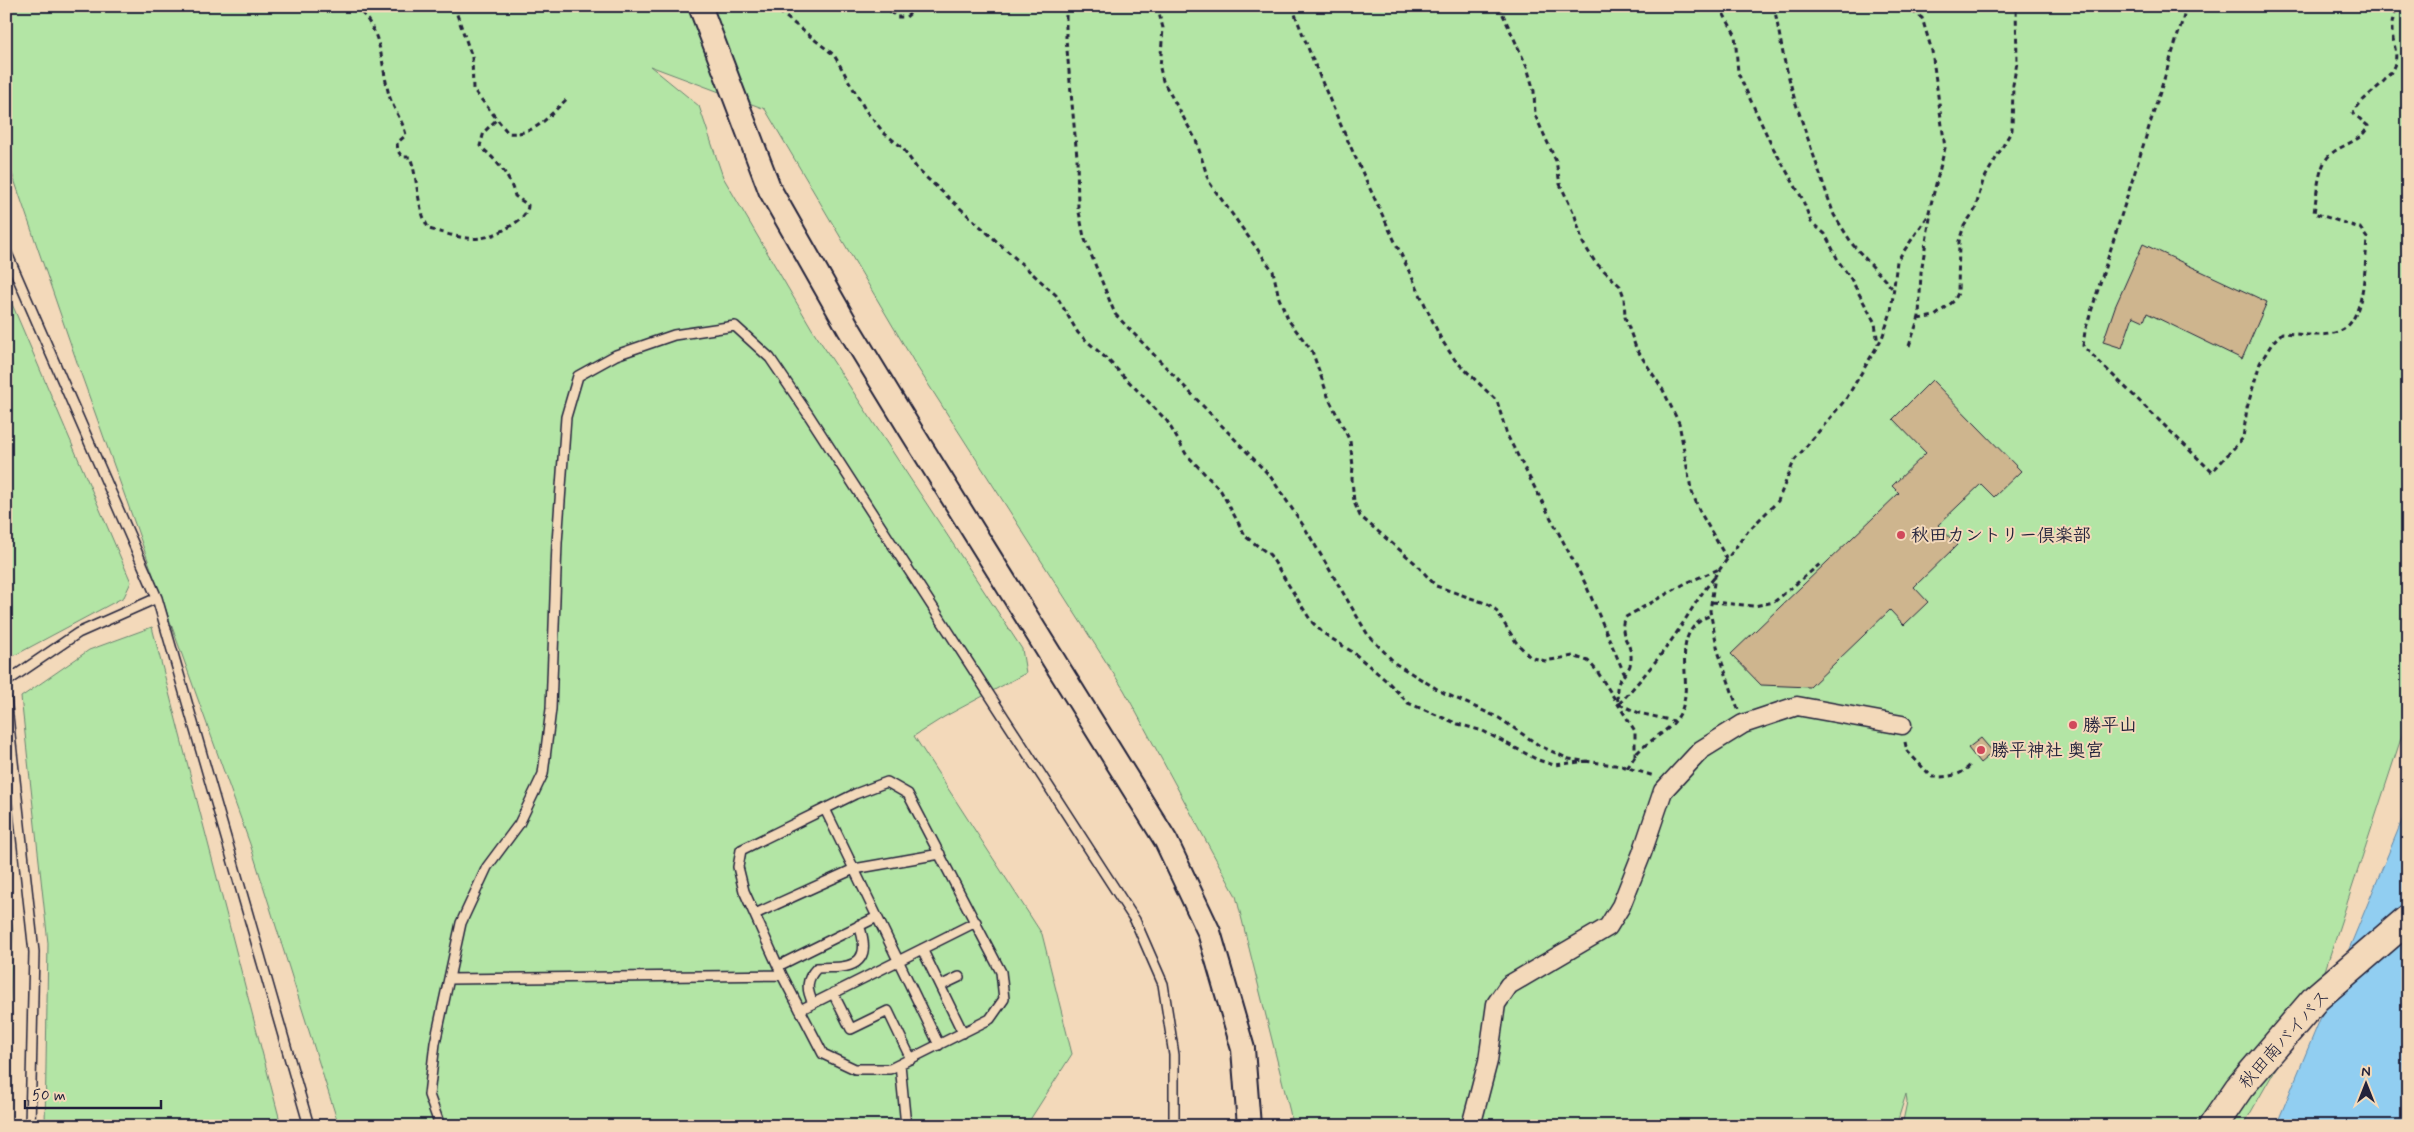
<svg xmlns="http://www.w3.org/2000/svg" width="2414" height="1132" viewBox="0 0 2414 1132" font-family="Mynerve,'Klee One',sans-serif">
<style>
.green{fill:#b3e5a5;stroke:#6a8470}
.water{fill:#91cef1;stroke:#6589a8}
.building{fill:#ceb58e;stroke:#22223b}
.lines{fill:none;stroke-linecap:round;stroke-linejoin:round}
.service-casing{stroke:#22223b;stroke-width:12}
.minor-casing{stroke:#22223b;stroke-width:21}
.tertiary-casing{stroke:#22223b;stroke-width:26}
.trunk-casing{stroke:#22223b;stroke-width:31}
.path{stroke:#22223b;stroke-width:3;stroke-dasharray:5 4;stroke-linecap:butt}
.service{stroke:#f3d9ba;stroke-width:9}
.minor{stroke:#f3d9ba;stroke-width:18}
.tertiary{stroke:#f3d9ba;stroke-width:22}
.trunk{stroke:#f3d9ba;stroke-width:28}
.poi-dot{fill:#d1495b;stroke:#f3d9ba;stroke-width:2}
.labels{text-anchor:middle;stroke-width:4;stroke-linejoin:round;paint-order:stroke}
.poi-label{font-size:18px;font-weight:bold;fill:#22223b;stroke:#f3d9ba;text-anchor:start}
.street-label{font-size:18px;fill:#22223b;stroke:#f3d9ba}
</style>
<rect width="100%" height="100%" fill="#f3d9ba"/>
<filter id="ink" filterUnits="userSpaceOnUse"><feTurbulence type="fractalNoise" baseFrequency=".02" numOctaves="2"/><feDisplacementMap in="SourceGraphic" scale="10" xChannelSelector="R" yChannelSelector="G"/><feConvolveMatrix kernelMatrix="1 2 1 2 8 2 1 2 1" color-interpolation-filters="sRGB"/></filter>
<g filter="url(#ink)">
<path class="green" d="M6,6H2408V717L2316,998L2243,1126H1902L1907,1102L1906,1094L1896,1126H1292L1290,1112L1236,896L1124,690L914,362L765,109L650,66L699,106L723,177L812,329L1022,649L1026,673L944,717L914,736L1042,934L1072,1054L1026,1126H339L250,844L80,371L6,156Z
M6,290L131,582L124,597L6,660Z
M152,627L279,1117V1126H45L48,943L21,697L89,650Z
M6,876L13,933L6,1088Z"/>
<path class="water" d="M2408,806V1126H2276Z"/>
<path class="building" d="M2143,244L2267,302L2242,359L2147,313L2144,321L2133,316L2122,348L2103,342L2115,307Z
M1932,380L2021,471L1994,497L1981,484L1938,525L1957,545L1914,587L1928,602L1904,625L1890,610L1810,687L1761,685L1731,654L1899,493L1892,486L1926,453L1893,419Z
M1981,738L1993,752L1980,763L1968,748Z"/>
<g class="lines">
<g class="service-casing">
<path id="service" d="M6,251L157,598L309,1126
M6,682L78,633L157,598
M6,698L34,952L30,1126
M887,782L908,794L1001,972L1004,999L990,1019L890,1069H855L823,1054L782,975L744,891L738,867L741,850L855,794Z
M825,809L939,1045
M755,914L854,869L940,854
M922,949L963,1033
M778,966L877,917
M449,979L782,975
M940,986L959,977
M833,993L851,1029L888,1011L911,1059
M813,1003C806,989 806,979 817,968C826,967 833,968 841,967C868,964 866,945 859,925
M800,1010L976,922
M900,1064L906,1126
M440,1126L429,1095L435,1043L461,923L487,867L519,824L543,774L551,709L557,543L566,417L578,376L616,355L674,335L735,326L770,358L808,414L1135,920L1163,984L1174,1055V1126"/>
</g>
<g class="minor-casing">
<path id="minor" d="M1471,1126L1488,1061L1496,1004L1509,985L1608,927L1621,906L1642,853L1663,791L1701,750L1743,724L1797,706L1902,725"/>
</g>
<g class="tertiary-casing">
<path id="tertiary" d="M700,6L770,190L849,329L910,429L1166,841L1209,932L1243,1049L1249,1126"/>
</g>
<g class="trunk-casing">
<path id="trunk" d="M2213,1126L2239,1088L2316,998L2408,919"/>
</g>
<path class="path" d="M355,6C384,32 380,61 389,95C393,109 403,121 406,135L397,143L398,151L402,157H410C419,181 416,207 429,229C465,239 482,246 515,223C521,219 528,213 528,205L515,196C509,174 497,161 480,146L484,132L497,119
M454,6L472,57L473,89L508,133C536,136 549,115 568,98
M772,6L834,55L866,111L885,134L902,147L918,170L1056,295L1078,333L1109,361L1167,421L1186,454L1221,491L1246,537L1270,555L1311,621L1323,633L1354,653L1389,683L1408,703L1458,724L1483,731L1538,760L1554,765L1588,761
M883,6L897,17H906L912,12V6
M1066,6V39L1077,157L1078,207L1084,237L1115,314L1270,476L1305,528L1368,635L1396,664L1442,692L1499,718L1540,746L1569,759L1622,766L1654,776
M1157,6L1163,28L1160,68L1163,81L1196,140L1209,182L1273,271L1279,298L1289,321L1312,351L1329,399L1350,441L1353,466L1352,479L1354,502L1360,516L1415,563L1436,586L1488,604L1495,609L1516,642L1530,657L1545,661L1573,656L1588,661L1597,671L1635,731V756
M1292,6C1334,120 1390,229 1441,339L1455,360L1497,401L1507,435L1585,583L1624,673
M1499,6L1527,67L1534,91L1535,115L1556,161L1560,184L1575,216L1583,243L1595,262L1620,286L1624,297L1625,317L1636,348L1663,390L1679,423L1691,489L1699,510L1727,559
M1719,6L1735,34L1738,73L1771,144L1802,198L1811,222L1825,234L1839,262L1851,279L1875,323L1878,344
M1774,6L1784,59L1795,101L1834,215L1853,245L1893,289
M2187,6L2085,331L2083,346L2212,472L2243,438L2247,408L2260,363L2273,342L2282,333C2300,334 2323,338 2340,331C2366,321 2365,262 2367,238L2360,228L2314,213C2316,199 2318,175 2324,163C2333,144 2361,145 2368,126L2353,113C2363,95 2386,86 2394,66C2399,52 2392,43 2392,29C2391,22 2395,13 2397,6
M1918,319L1935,316L1954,301L1958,293L1959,241L1964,226L1975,210L1983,181L2012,130L2013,85L2017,62L2016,6
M1909,346L1919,317L1921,272L1931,212
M1712,602L1754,606L1774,602L1820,564
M1618,701C1612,674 1631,677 1631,659C1632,641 1619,640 1624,618L1686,583L1719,569
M1619,704C1638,683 1657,661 1673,638C1688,617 1698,596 1715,577
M1619,704L1639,713L1674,721
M1738,709L1718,651L1710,611L1715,576L1746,533L1778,501L1794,461L1846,399L1882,338L1891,312L1897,261L1928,216L1945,148L1932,51L1922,18L1905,6
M1905,742L1907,751L1932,777C1947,777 1961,777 1971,764
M1627,768C1631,763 1634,757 1638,752C1652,737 1674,730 1682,709C1694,675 1667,633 1711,615"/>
<use href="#service" class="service"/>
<use href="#minor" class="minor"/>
<use href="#tertiary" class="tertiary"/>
<use href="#trunk" class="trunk"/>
</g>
</g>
<g class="poi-dot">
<circle cx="1901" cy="535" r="5"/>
<circle cx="2073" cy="725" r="5"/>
<circle cx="1981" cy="750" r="5"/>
</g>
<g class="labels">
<g class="poi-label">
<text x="1911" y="541">秋田カントリー倶楽部</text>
<text x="2083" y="731">勝平山</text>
<text x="1991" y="756">勝平神社 奥宮</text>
</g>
<g class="street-label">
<text transform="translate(2284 1039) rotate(-48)" y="6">秋田南バイパス</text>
</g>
</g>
<rect width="2414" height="1132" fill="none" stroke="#f3d9ba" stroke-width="25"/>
<rect x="12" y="12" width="2389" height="1107" fill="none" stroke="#22223b" stroke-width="2" filter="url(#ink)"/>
<g transform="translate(2366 1084)" stroke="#f3d9ba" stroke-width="4" paint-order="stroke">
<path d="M0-4L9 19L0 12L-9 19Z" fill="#22223b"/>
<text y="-8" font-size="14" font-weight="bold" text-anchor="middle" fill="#22223b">N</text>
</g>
<path d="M25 1100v8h136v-8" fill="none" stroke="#22223b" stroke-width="2.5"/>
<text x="32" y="1100" font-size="15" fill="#22223b" stroke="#f3d9ba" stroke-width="4" paint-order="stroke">50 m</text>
</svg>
